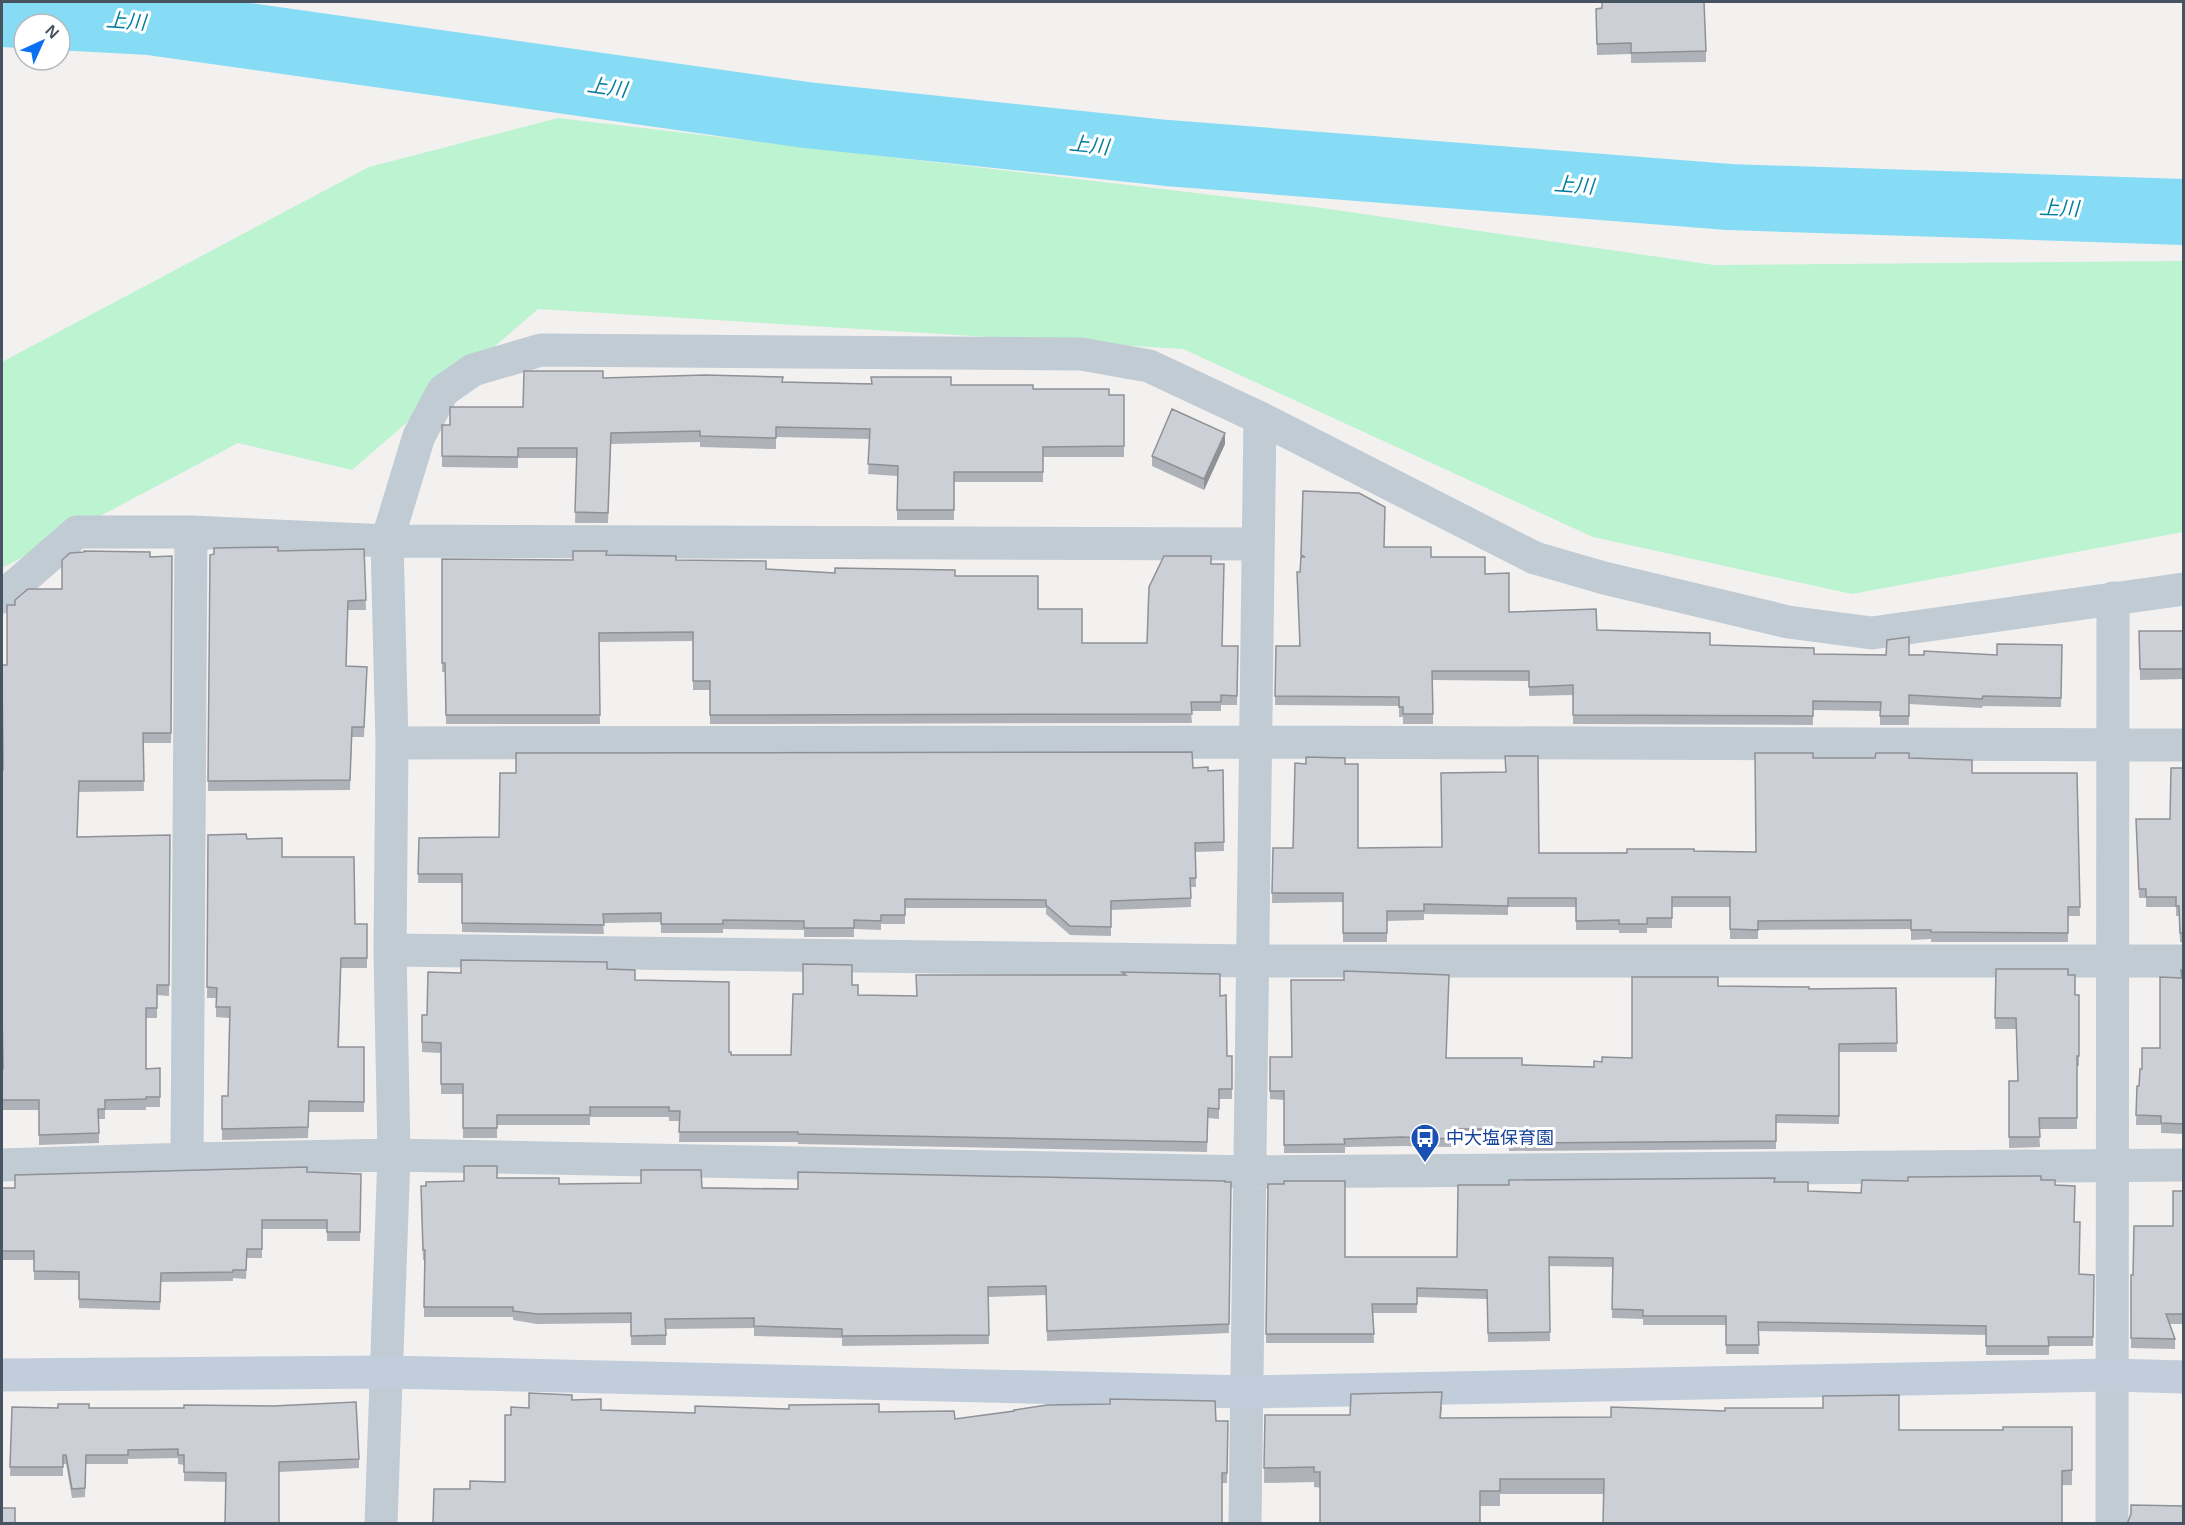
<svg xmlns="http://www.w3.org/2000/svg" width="2185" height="1525" viewBox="0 0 2185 1525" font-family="Helvetica,'Noto Sans JP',sans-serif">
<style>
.green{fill:#bcf3d1}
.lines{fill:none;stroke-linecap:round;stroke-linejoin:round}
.river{stroke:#85dcf4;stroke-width:66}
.street{stroke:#c0cbd3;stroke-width:33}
.secondary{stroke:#c1cdda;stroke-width:33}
.wall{fill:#afb2b8}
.shaded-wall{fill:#8f9196}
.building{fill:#cccfd6;stroke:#8f9196;stroke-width:1.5}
.labels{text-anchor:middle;stroke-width:6;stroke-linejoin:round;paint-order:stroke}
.transit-label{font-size:18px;fill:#164399;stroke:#fff;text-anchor:start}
.water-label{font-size:20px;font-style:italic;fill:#037ea0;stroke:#fff}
</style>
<rect width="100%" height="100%" fill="#f3f0f0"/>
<path class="green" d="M558,118L1315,207L1714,265L2183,261V532L1852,594L1593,537L1183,349L538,309L352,470L238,443L2,568V362L369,167Z"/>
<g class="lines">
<path class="river" d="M2,14L150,22L806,115L1167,153L1729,197L2184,212"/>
<path class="street" d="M2,597L77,532H191L387,541L1258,544
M392,743L1255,742L2184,745
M390,950L1252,961H2184
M187,1159L191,532
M2,1165L187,1159L394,1155L1250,1172L2184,1165
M381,1524L394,1155L390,950L392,743L387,541L419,436L443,391L473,370L541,350L1081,354L1149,366L1260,418L1535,558L1604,578L1788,622L1872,633L2184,589
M1245,1524L1260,418
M2112,1524L2113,598"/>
<path class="secondary" d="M2,1375L387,1372L1247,1392L2112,1375L2184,1377"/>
</g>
<path class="wall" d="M1596,9L1706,51V62L1631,63V54L1597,55Z
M603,378L951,385L1033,389L1109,395H1124V457H1043V482H954V520H897V476L868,474L870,439L776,437V449L700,447V442L611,444L608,523H575L577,458H518V468L442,467V425H450L523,407Z
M1225,444L1204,490L1152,466V456Z
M1303,491L1384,547L1431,557L1485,574L1509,612L1597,630L1710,645L1814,654L1997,655L2062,645L2061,707L1983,706L1982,708L1909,704V725H1880V711L1813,710V725L1573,724V695L1529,696V681L1433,680V724H1403V717H1399V706L1275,705L1276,646H1299L1300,572Z
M364,549L366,610H348L346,666L367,667L364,737H352L350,790L208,791L210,555L278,551Z
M606,555L766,569L835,573L955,576L1038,609L1082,643H1147L1211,564L1222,646H1238L1237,705H1221V711H1191L1192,723L710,724V690H693V641L599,642L600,724H446L445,672H442V559L573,560Z
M172,556L171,743H143L144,791L79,792L77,837L170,835L169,996L157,995V1018H146V1069L160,1068V1107H146V1110H105V1119H99V1143L39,1145V1110H2V1069H3L2,1020V770H3L2,665H7L15,605L150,557Z
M2139,631H2184V679L2140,680Z
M1813,758H1909L1972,773H2077L2080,916H2068V942H1931V939L1911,940V929L1758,930V939H1730V907H1672V928H1647V933H1619V930H1576V907H1508V915L1424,914V920L1387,921V942H1343V902L1272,903L1273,848H1293L1345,764L1358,848L1539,853H1597L1694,851L1756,852Z
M1193,768L1208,771L1223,770L1224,851L1195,852L1196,887H1191V907L1111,910V936L1070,935L1046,914V908H905V924H881V930L854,929V937H804V930L723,929V933H661V922L603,923L604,934L462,932V883H418L419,838L499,837Z
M2184,768V943L2180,942L2179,916H2176V907H2146V898H2139L2136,819H2170Z
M208,835L247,839L282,857L355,924H367V968H341L339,1047H364V1112H309L308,1138L222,1140V1096H228L229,1018L216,1017V998H207Z
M607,969L635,980L729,1052L731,1055H791L803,994L852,985L858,995L916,996L1122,975V972L1220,996L1227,1056H1232V1099H1219V1119L1208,1118L1207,1152L798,1144V1142H679L680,1121H669V1117H590V1125H497V1138H463V1094H441V1053L422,1052V1015H427L461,973Z
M1996,969L2068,975L2075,995H2079V1066H2077V1129H2039L2040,1147L2009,1148V1081H2018L2016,1029H1995Z
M2184,970V1134L2161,1133V1125H2136L2137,1086H2139L2142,1069L2160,1048Z
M1718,986L1809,989L1896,988L1897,1052H1839V1124L1776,1123V1149L1509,1151V1137L1454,1138L1453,1147L1402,1146L1345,1147V1153H1284V1100L1270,1099V1057L1447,1058L1522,1065L1594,1067L1602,1062L1632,1058Z
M307,1172L361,1174L360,1241H327V1229H262V1258H247L246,1279L233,1278V1281L161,1282L160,1310L79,1308V1280H34V1260H2V1188Z
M497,1178L559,1184L798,1189L1231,1182L1229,1333L1047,1341L1046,1295L988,1297L989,1344L842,1346V1338L754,1336V1328L666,1329V1345H631V1323L537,1324L513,1320V1317H424V1260H423L421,1186H426Z
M2041,1180L2055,1185L2075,1195L2074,1222L2079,1274L2094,1275L2093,1346H2049V1355H1986V1335L1758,1331L1759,1354H1726V1325H1643V1319L1612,1318V1267L1549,1266L1550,1341L1488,1342L1487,1299L1417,1297V1313H1373L1374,1343H1266L1268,1184L1345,1257H1457L1509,1185L1774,1182L1808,1191L1861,1193Z
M2184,1191V1324H2169L2175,1339V1349L2131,1348V1275H2133L2173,1226Z
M572,1400L601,1410L695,1413L879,1412L955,1419L1228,1421L1227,1483L470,1489L505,1482L511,1415L529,1408Z
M58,1404L89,1408L359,1459V1468L279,1472L226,1482L184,1481V1465L178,1464V1458L128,1459V1464H86L85,1497L72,1498L66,1464H63V1476H10L12,1407L58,1408Z
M1442,1407L1441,1418L1899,1430H2003L2072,1427V1485L1603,1494H1500V1506H1480L1314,1487V1482L1264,1483L1265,1415H1350Z"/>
<path class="shaded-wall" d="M1225,433V444L1204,490V479Z"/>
<path class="building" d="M1602,2H1704L1706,51L1631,53V43L1597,44L1596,9L1602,8Z
M524,371H603V378L705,375L783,377L782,382L872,384L871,377H951V385H1033V389H1109V395H1124V446L1043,447V472H954V510H897L898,466L868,464L870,429L776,427V438L700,436V431L611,433L608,513L575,512L577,448H518V457L442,456V425H450V407H523Z
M1172,409L1225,433L1204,479L1152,456Z
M1303,491L1359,493L1385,507L1384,547H1431V557H1485V574L1509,573V612L1596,609L1597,630L1710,633V645L1814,648V654L1886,655L1887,640L1909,637V655H1924V651L1997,655V644L2062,645L2061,698L1983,696L1982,699L1909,695V716H1880L1881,702L1813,701V716L1573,715V685L1529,687V671H1432L1433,714H1403V707H1399V697L1275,696L1276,646H1300L1297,572H1300L1301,557H1305L1301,555Z
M278,547V551L364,549L366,600L348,601L346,666L367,667L364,727H352L350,780L208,781L210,555L214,554V548Z
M84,551L150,552V557L172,556L171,733H143L144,781H79L77,837L170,835L169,985H157V1008H146V1069L160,1068V1097H146V1099L105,1100V1109H98L99,1133L39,1135V1100H2V1069H3L2,1010V770H3L2,665H7V605H15V600L28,589H62V560L70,553L84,552Z
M573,551H607L606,555L676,556V560L766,561V569L835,573V568L955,570V576H1038V609H1082V643H1147L1149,587L1164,556H1211V564H1224L1222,646H1238L1237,696L1221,695V702H1191L1192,714L710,715V681H693V632L599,633L600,715H446L445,663H442V559L573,560Z
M2139,631H2184V669H2140Z
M1192,752L1193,768L1208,767V771L1223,770L1224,842L1195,843L1196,878H1190L1191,898L1111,901V927L1070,926L1046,905V900L905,899V915H881V921L854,920V928H804V921L723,920V924H661V913L603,914L604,925L462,923V874H418L419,838L499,837L500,773H516V753Z
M1755,753H1813V758H1875L1876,753H1909V758L1972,760V773H2077L2080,907H2068V933L1931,932V930H1911V920L1758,921V930L1730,929V897H1672V918H1647V924H1619V920L1576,921V898H1508V906L1424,904V911H1387V933H1343V893H1272L1273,848H1293L1295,763L1306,764V757L1345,758V764H1358V848L1442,847L1441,773L1506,772L1505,756H1538L1539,853H1627V849H1694V851L1756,852Z
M2171,768H2184V933H2180L2179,906H2176V897H2146V889H2139L2136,819H2170Z
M246,834L247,839L282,838V857H354L355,924H367V958H341L338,1047H364V1102L309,1101L308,1127L222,1129V1096H228L230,1007H216L217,988L207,987L208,835Z
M461,960L607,962V969L635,970V980L729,982V1052H731V1055H791L793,994H803V964L852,965V985H858V995L917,996L916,975H1126L1122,972L1220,974V996L1226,995L1227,1056H1232V1089H1219V1109L1208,1108L1207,1142L798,1134V1132H679L680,1111H669V1107H590V1115H497V1128H463V1084H441V1043L422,1042V1015H427L428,972L461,973Z
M1996,969H2068V975H2075V995H2079V1056H2077V1118H2039L2040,1137H2009V1081H2018L2016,1018H1995Z
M2181,970H2184V1124L2161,1123V1116L2136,1115L2137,1086H2139L2140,1069H2142V1048H2160V977L2182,978Z
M1344,971L1449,975L1446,1058H1522V1065L1594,1067V1061L1602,1062V1057L1632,1058V977H1718V986L1809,987V989L1896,988L1897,1043L1839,1044V1116L1776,1115V1141L1509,1143V1129H1454L1453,1139L1402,1137L1344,1139L1345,1144L1284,1145V1091H1270V1057H1292L1291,980H1344Z
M464,1166H497V1178H559V1184L641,1183V1170H701L702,1188L798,1189V1172L1225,1181V1182H1231L1229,1324L1047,1331L1046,1286L988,1287L989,1335L842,1336V1329L754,1326V1318L665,1319L666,1335L631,1336V1313L537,1314L513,1311V1307H424L425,1250H423L421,1186H426V1182L464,1181Z
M307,1167V1172L361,1174L360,1232H327V1220H262V1249H247L246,1270H233V1272L161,1273L160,1302L79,1299V1272L34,1271V1251H2V1188H15V1175Z
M2041,1176V1180H2055V1185L2075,1186L2074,1222H2080L2079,1274L2094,1275L2093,1337H2048L2049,1346H1986V1326L1758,1322L1759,1345H1726V1316H1643V1310L1612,1309L1613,1258L1549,1257L1550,1332L1488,1333L1487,1290L1417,1288V1304H1372L1374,1334H1266L1268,1184H1284V1181H1345V1257H1457L1458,1185H1509V1180L1775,1178L1774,1182H1808V1191L1861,1193L1862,1180L1908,1181V1177Z
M2173,1191H2184V1314H2166L2175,1339L2131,1338V1275H2133L2134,1226H2173Z
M1442,1392L1440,1418L1611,1417V1407L1725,1411V1408H1823V1396L1899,1395V1430H2003V1427H2072V1470L2062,1471V1524H1603L1604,1479H1500V1491H1480V1524H1320V1472H1314V1467L1264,1468L1265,1415H1350L1351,1394Z
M529,1393L572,1395V1400L601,1399V1410L695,1413V1406L789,1409V1405L879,1404V1412L954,1411L955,1419L1014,1411V1410L1047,1405L1110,1404V1399L1215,1401L1216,1421H1228L1227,1473H1222V1524H433L434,1489H470V1481L505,1482V1415H511V1407L529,1408Z
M356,1402L359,1459L279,1462V1524H225L226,1473L184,1472V1455H178V1449L128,1450V1455H86L85,1488L72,1489L66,1455H63V1467H10L12,1407L58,1408V1404H89V1408H184V1405L273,1406Z
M2131,1505L2184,1506V1524H2127L2131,1514Z
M2,1508H15V1524H2Z"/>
<defs>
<g id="bus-pin" transform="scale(1.5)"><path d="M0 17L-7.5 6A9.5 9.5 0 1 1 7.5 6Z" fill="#1a4fb4" stroke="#fff"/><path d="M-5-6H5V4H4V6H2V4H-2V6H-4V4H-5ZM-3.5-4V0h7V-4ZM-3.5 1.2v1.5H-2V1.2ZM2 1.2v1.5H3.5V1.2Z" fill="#fff"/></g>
</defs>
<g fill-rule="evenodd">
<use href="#bus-pin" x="1425" y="1138"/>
</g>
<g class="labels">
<g class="transit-label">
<text x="1446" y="1144">中大塩保育園</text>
</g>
<g class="water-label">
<text transform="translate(126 21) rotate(4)" y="7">上川</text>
<text transform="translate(607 87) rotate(8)" y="7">上川</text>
<text transform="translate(1089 145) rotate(6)" y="7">上川</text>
<text transform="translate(1574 185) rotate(4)" y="7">上川</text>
<text transform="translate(2059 208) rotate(2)" y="7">上川</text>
</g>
</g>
<rect width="2185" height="1525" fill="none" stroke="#465360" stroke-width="6"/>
<g transform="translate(42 42) rotate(45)"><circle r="28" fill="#ffffff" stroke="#b5babf" stroke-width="1.5"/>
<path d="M0-4.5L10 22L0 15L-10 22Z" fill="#096ff3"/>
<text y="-9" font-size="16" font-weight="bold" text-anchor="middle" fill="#465360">N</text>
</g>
</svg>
